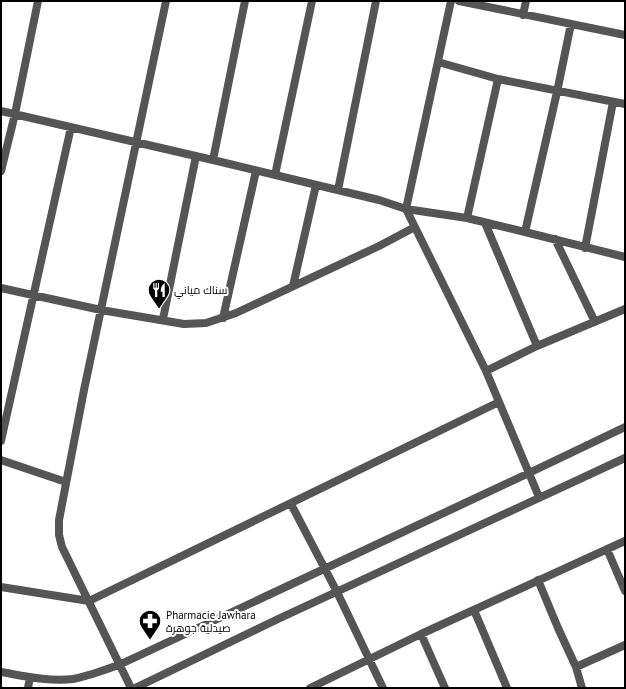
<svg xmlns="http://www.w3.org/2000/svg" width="626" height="689" viewBox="0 0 626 689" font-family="'PT Sans',Cairo,sans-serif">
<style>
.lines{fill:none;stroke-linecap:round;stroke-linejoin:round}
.minor{stroke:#555;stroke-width:8}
.labels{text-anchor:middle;stroke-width:4;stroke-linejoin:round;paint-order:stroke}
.poi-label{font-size:11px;fill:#000;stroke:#fff;text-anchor:start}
</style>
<rect width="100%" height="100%" fill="#fff"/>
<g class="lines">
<path class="minor" d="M451,1L406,209L486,371L539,497
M459,1L625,35
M523,15L526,1
M438,62L498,79L625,104
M1,111L213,160L379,200L406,209L467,218L525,232L625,257
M213,160L245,1
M1,171L15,114L38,1
M275,175L312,1
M338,190L376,1
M467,218L498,79
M485,223L537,346
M525,232L557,92L571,24
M555,239L595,322
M585,248L613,102
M293,286L316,185
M1,288L101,310L184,324L206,323L236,313L379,246L415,227
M223,318L256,171
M163,319L196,156
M486,371L537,346L625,309
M1,441L71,127
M1,460L66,482
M291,504L337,592L383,688
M607,549L625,591
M538,580L558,628L576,667L582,688
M1,587L89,601L499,402
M474,610L507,688
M421,634L445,688
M576,667L625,645
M1,672C24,676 49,682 73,679C89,676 105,670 121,664L529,473L625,427
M28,688L30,677
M131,688L62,547L59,535V520L84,390L166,1
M135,688L278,619L625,458
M310,688L421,634L625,541"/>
</g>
<defs>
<g id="restaurant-pin" transform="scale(1.15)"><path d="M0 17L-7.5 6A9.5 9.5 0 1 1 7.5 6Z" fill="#000" stroke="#fff"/><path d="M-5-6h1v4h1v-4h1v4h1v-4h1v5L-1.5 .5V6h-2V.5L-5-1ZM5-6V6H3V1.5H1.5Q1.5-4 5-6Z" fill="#fff"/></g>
<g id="pharmacy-pin" transform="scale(1.15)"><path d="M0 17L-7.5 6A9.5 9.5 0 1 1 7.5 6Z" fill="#000" stroke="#fff"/><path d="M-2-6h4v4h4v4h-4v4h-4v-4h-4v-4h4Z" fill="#fff"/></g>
</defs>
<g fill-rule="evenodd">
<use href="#restaurant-pin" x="159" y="290"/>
<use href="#pharmacy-pin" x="150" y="621"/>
</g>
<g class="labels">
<g class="poi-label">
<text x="174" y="294">سناك مياني</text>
<text x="166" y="619">Pharmacie Jawhara<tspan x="166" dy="13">صيدلية جوهرة</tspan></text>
</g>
</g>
<rect width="626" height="689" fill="none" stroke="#000000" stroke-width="4"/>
</svg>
